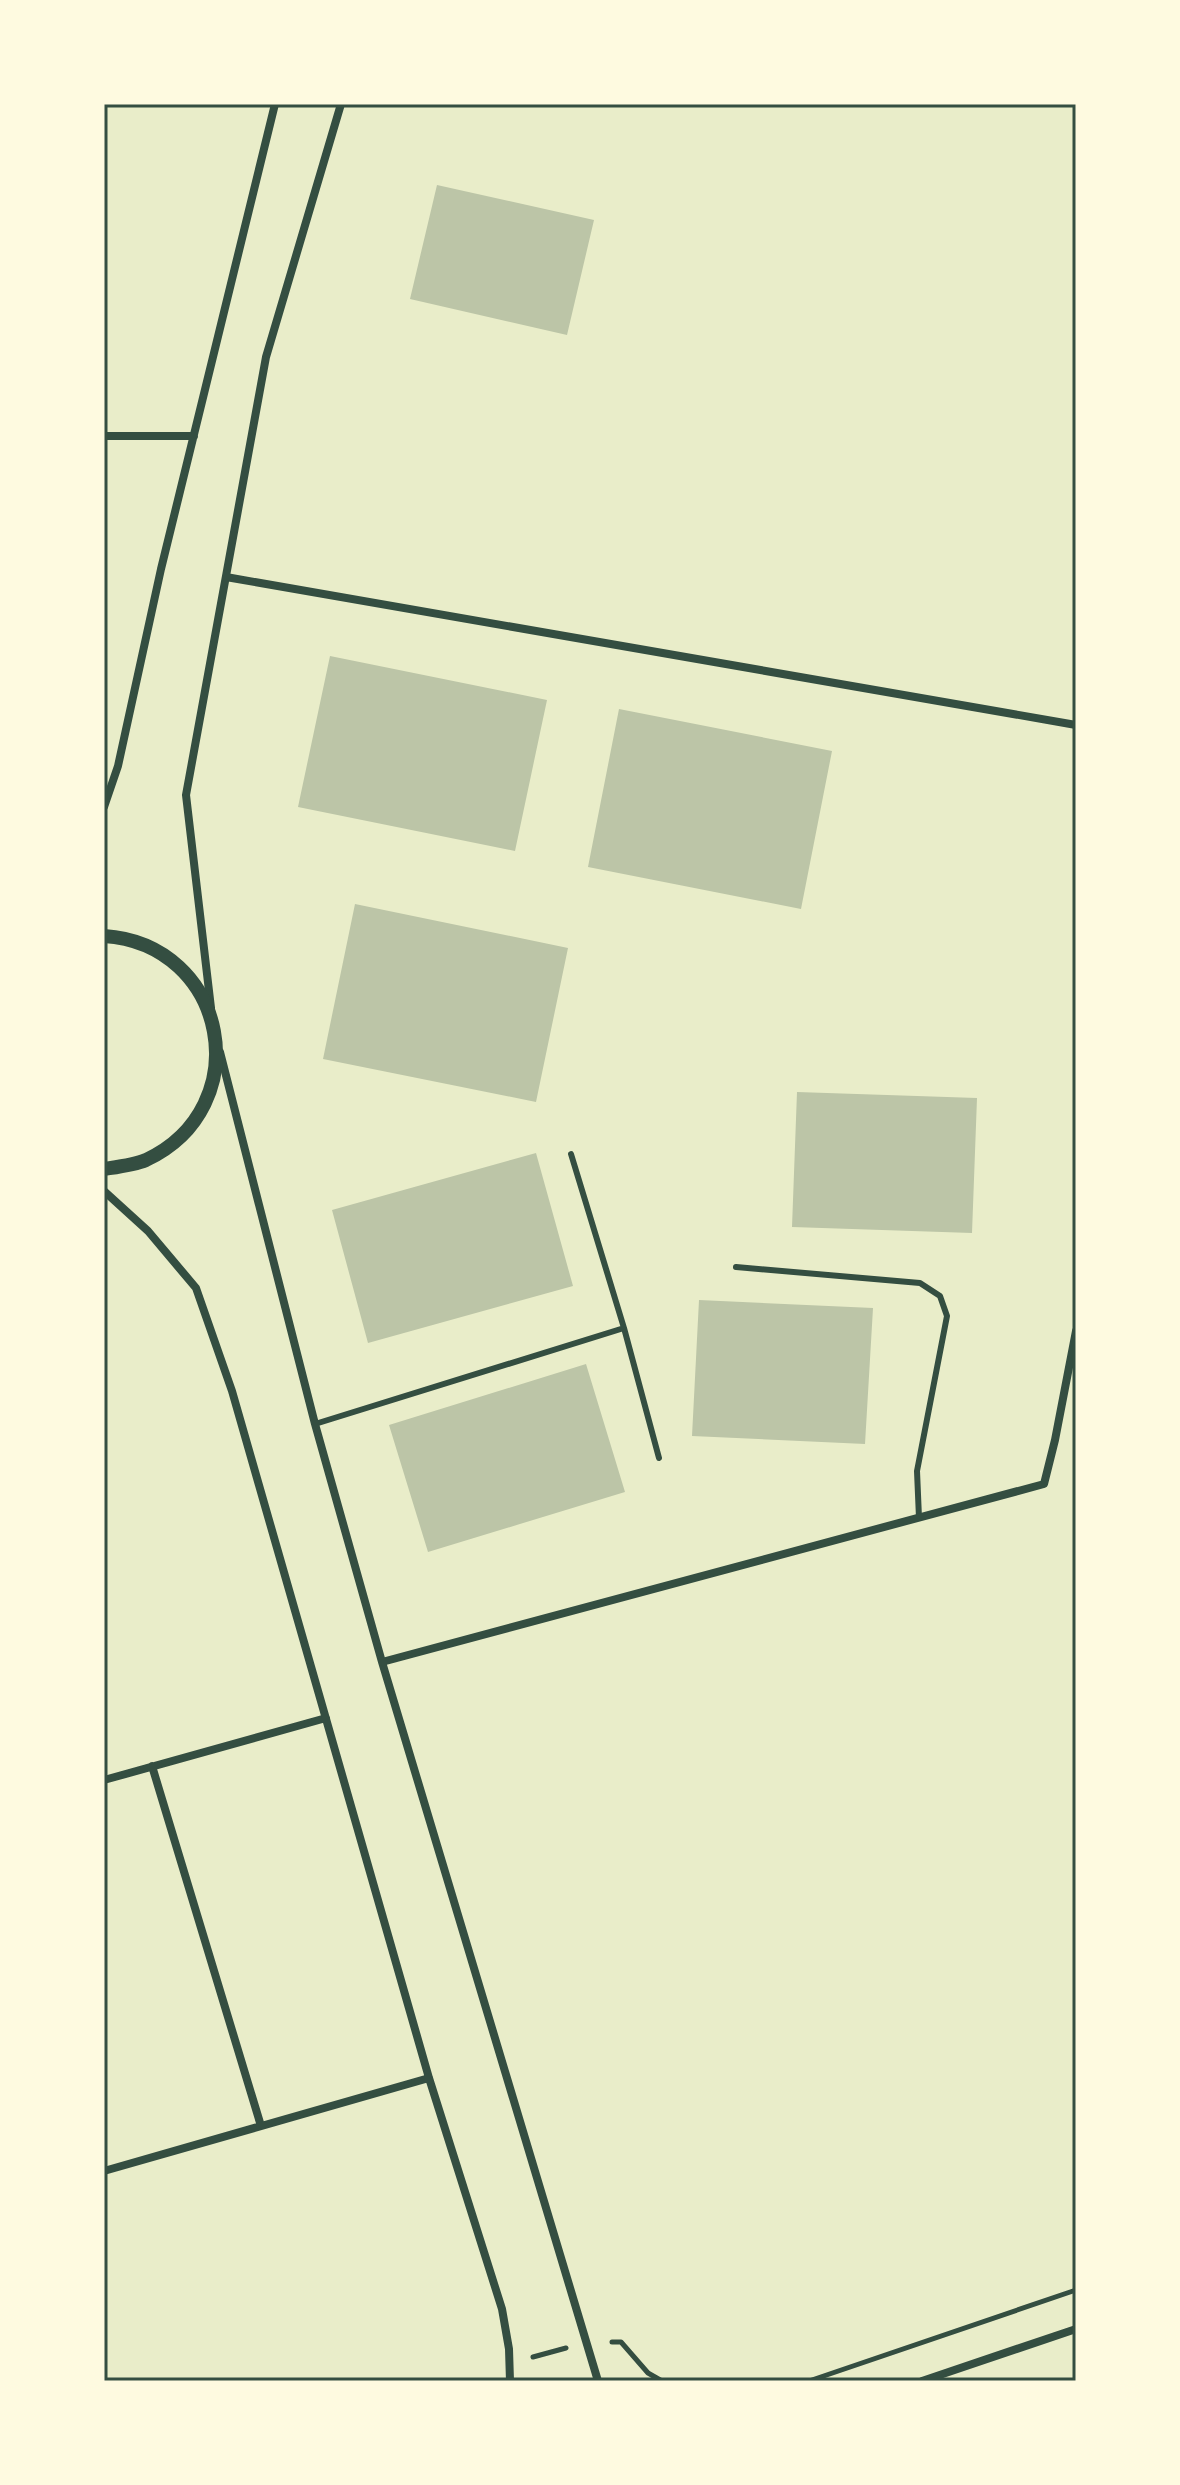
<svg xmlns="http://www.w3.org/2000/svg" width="1180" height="2485" viewBox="0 0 1180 2485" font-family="'DM Sans',sans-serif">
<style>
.building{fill:#bcc5a7}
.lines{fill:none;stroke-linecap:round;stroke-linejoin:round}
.path{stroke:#344e41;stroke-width:5}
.service{stroke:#344e41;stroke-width:6}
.minor{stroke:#344e41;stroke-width:8}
.tertiary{stroke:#344e41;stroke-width:14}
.neatline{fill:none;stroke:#344e41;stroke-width:3}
</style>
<rect width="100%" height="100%" fill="#e9edc9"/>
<path class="building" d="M437,185L594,220L567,335L410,299Z
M330,656L547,700L515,851L298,807Z
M619,709L832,751L801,909L588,867Z
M355,904L568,948L536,1102L323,1059Z
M797,1092L977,1098L972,1233L792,1227Z
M536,1153L573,1286L368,1343L332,1210Z
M699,1300L873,1308L865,1444L692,1436Z
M586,1364L625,1492L428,1552L389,1425Z"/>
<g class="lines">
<path class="path" d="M612,2342H621L648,2373L662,2381
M533,2357L566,2348
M809,2381L1076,2290"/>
<path class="service" d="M571,1154L624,1328L659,1458
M736,1267L920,1283L940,1296L947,1316L917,1471L919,1518
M315,1424L624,1328"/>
<path class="minor" d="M104,436H194
M226,577L1076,725
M104,807L118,766L161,569L275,104
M211,1008L186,795L266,357L341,104
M220,1052L315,1424L382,1662L598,2381
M104,1191L148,1231L196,1288L232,1391L429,2078L502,2309L509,2349L510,2381
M382,1662L1044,1484L1055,1440L1076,1331
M152,1766L261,2126
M104,1780L326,1718
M104,2171L429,2078
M922,2381L1076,2329"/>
<path class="tertiary" d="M104,936C228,944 259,1107 146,1160C134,1165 117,1167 104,1169"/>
</g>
<rect width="1180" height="2485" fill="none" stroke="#fefae0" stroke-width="212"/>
<rect x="106" y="106" width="968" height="2273" class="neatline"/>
</svg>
